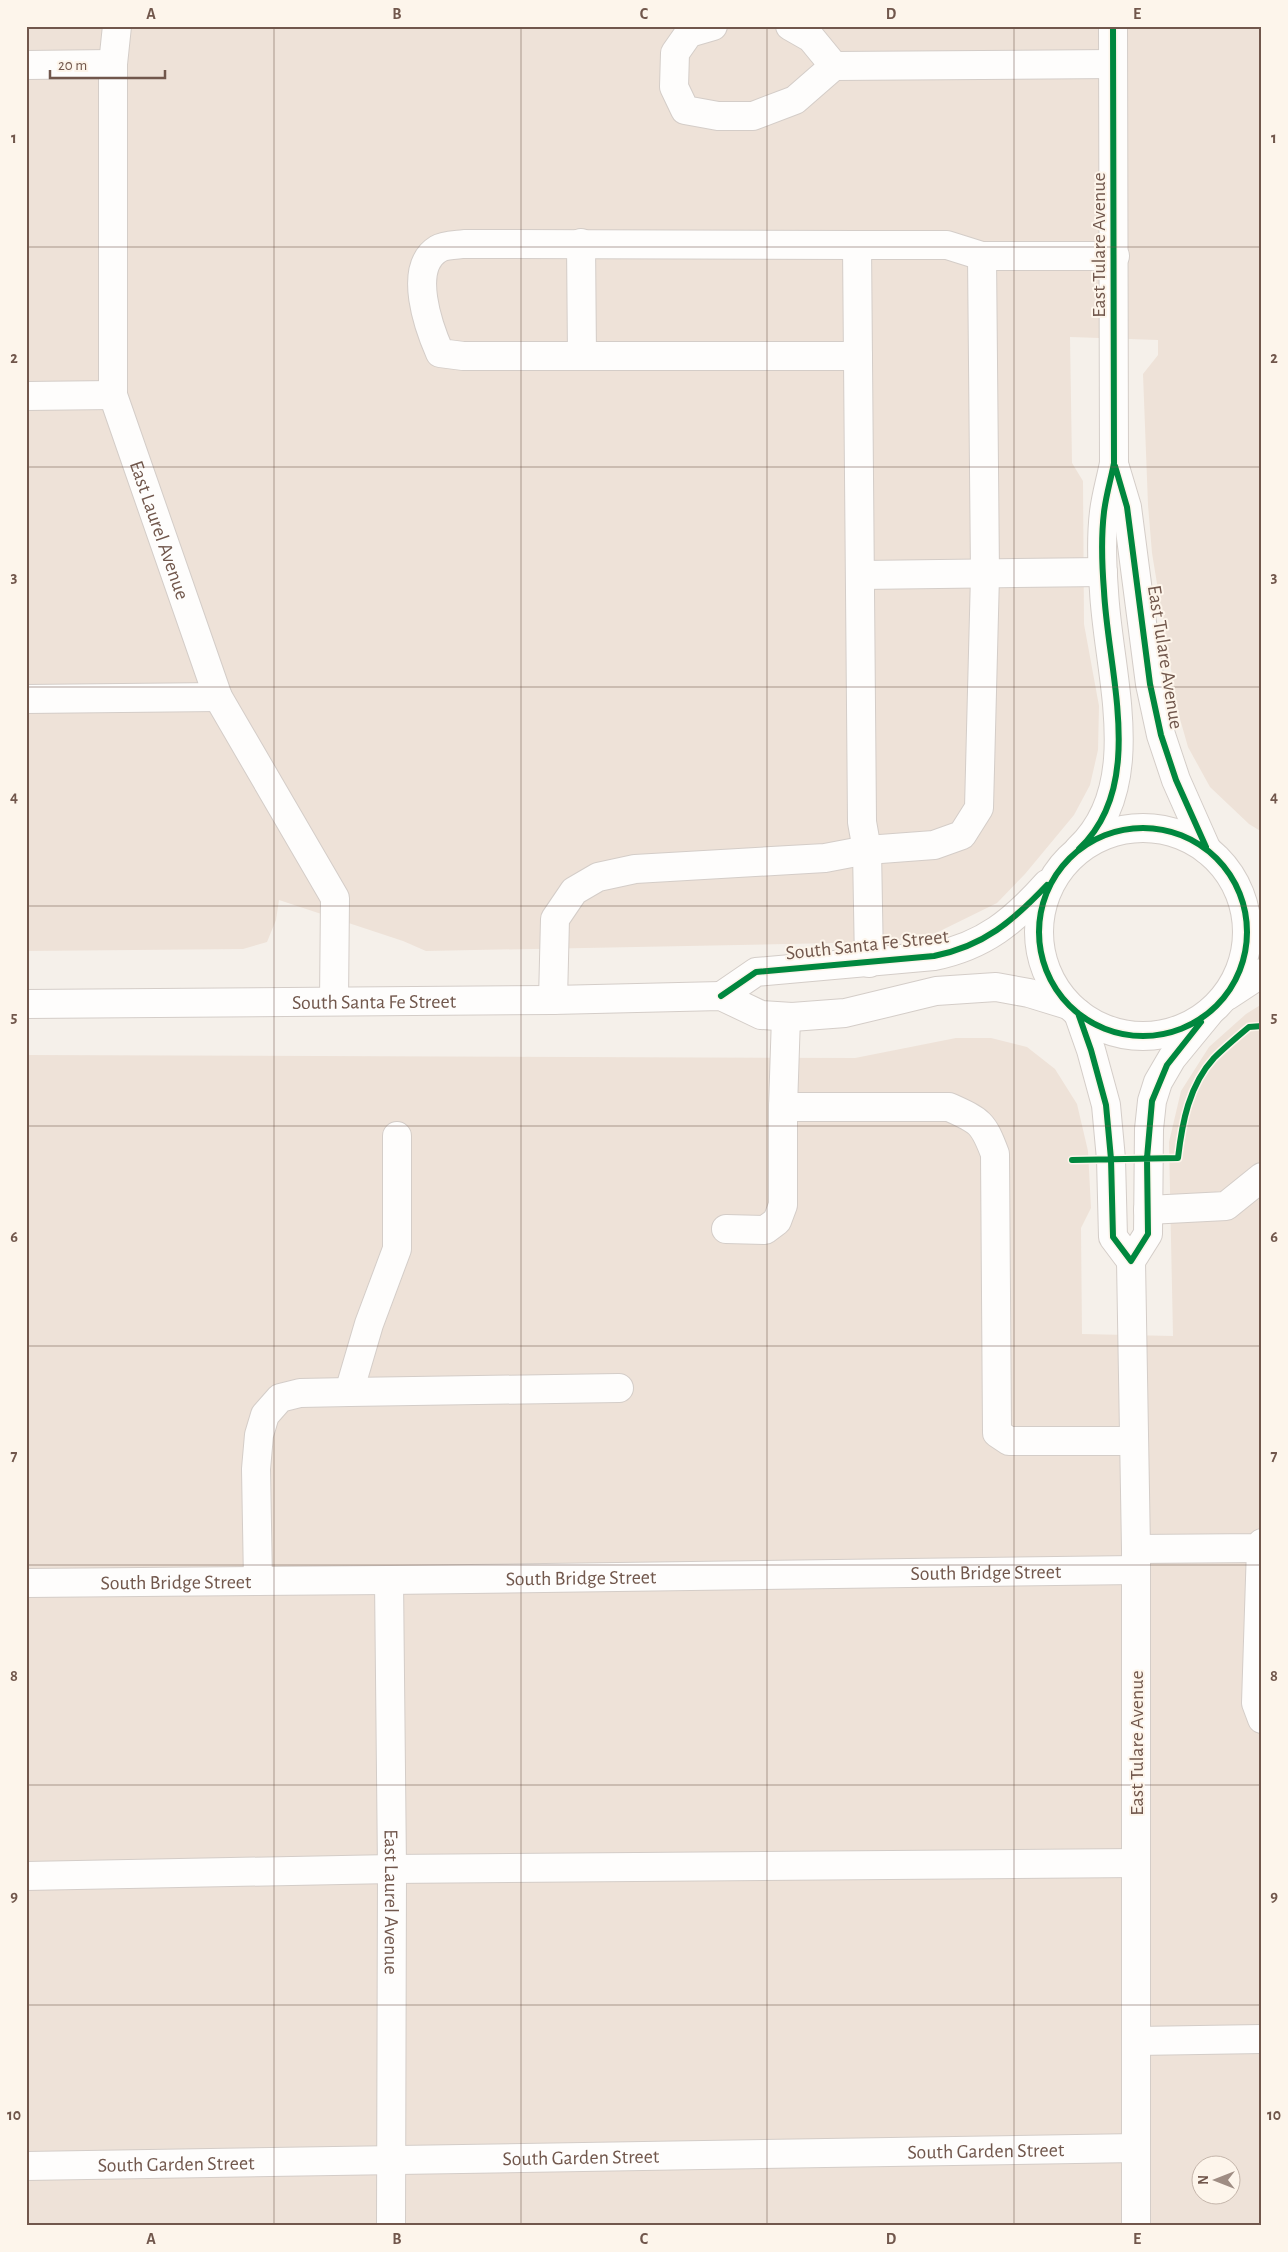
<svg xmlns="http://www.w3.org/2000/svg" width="1288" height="2252" viewBox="0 0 1288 2252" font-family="'Alegreya Sans',sans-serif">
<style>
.residential{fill:#eee2d8;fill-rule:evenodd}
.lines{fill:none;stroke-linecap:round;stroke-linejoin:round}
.minor-casing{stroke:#d4cdc8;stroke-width:30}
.minor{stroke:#fefdfc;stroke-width:28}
.cycleway-casing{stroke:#fdf5eb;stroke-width:9}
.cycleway{stroke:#00873e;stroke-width:6}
.grid{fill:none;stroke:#71574c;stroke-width:1;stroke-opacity:0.55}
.labels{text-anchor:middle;stroke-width:4;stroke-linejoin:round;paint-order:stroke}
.street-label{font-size:20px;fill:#71574c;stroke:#fdf5eb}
.neatline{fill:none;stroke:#71574c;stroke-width:2}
.grid-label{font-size:16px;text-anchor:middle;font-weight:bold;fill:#71574c}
</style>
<rect width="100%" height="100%" fill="#f5f0ea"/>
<path class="residential" d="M26,26H1262V832L1249,824L1210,787L1188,747L1178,712L1152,553L1148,505L1143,374L1158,355V340L1070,337L1072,463L1083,481L1084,624L1099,706L1098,750L1090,785L1074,815L1025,874L997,903L936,933L887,942L426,951L403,941L279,900L276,920L267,942L243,949L26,951Z
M1262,1004V2226H26V1055L855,1058L956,1038H991L1027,1047L1055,1069L1077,1104L1088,1151L1091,1208L1081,1228L1082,1334L1173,1336L1169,1142L1181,1091L1209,1047L1246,1014ZM1200,2164H1230V2194H1200Z"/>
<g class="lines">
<g class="minor-casing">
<g id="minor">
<path id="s1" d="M117,26L113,64V395L218,697L335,898L334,1001"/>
<path d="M713,26L689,33L675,53L674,87L685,110L718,116H753L795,100L834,66L1113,64"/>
<path d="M790,26L811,38L834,66"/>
<path d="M26,65L113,64"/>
<path d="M581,243L582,356"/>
<path d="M857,245L464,244C457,245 444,245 438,249C407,268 429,328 440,353L463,356H858"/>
<path d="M26,396L113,395"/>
<path d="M1115,467L1127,507L1150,684L1161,735L1176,780L1207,850"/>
<path d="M861,575L1103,572"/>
<path d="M26,699L218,697"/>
<circle cx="1143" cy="932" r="104"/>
<path d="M1079,849C1147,785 1108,673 1104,591C1102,566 1101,537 1104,512C1106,495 1111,479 1114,463L1113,26"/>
<path d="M869,963L867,850L862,822L857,245H947L982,256H1115"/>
<path d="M721,996L756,972L934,956C984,946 1014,921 1047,884"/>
<path d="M1227,996L1262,973"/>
<path d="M553,1000L555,919L574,891L598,877L635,869L825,858L867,850L934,845L962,835L979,808L985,575L982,256"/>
<path id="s2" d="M26,1004L553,1000L721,996L761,1015L792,1017L845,1013L936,991L996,987L1029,993L1068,1005"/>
<path d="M1078,1013L1091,1050L1106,1105L1111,1159L1113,1237L1131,1261"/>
<path d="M783,1107H949C980,1121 983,1122 995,1154L997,1433L1009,1441H1134"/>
<path d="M1148,1210L1226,1206L1262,1177"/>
<path d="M726,1229L765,1230L777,1221L783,1205V1107L786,1017"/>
<path d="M349,1392L369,1324L397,1249V1136"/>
<path d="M1261,1548L1256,1703L1262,1719"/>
<path d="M1136,1549L1261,1548L1262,1543"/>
<path id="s3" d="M389,1580L392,1869L391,2226"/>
<path d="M258,1581L256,1469L259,1435L265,1415L280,1398L300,1393L349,1392L619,1388"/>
<path id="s4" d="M26,1583L389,1580L1136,1570"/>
<path d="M26,1876L392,1869L1136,1863"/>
<path d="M1137,2041L1262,2039"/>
<path id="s5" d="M26,2166L1136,2148"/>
<path d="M1136,2226V1549L1131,1261L1148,1234L1149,1129L1152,1101L1158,1082L1172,1058L1209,1013"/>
</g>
</g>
<use href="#minor" class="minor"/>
<g class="cycleway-casing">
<path id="cycleway" d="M1115,466L1127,507L1150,684L1161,735L1176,780L1206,847
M1039 932a104 104 0 1 1 208 0a104 104 0 1 1-208 0Z
M1079,849C1147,785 1108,673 1104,591C1102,566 1101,537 1104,512C1106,495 1111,479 1114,463L1113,26
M721,996L756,972L934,956C984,946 1013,921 1047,885
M1078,1013L1091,1050L1106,1105L1111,1159L1113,1237L1131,1261L1148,1234L1147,1158L1152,1101L1167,1065L1201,1022
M1072,1160L1178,1158C1182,1123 1189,1085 1214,1058C1225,1047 1237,1037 1249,1027L1262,1026"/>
</g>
<use href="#cycleway" class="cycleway"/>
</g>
<path class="grid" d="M274,26V2226M521,26V2226M767,26V2226M1014,26V2226M26,247H1262M26,467H1262M26,687H1262M26,906H1262M26,1126H1262M26,1346H1262M26,1565H1262M26,1785H1262M26,2005H1262"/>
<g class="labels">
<g class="street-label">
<text transform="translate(1098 245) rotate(-90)" y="7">East Tulare Avenue</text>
<text dy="7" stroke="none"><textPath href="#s1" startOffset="512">East Laurel Avenue</textPath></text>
<text transform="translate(1166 657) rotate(81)" y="7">East Tulare Avenue</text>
<text transform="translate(867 944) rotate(-6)" y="7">South Santa Fe Street</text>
<text dy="7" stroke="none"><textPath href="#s2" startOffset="348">South Santa Fe Street</textPath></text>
<text dy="7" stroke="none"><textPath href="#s4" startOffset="960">South Bridge Street</textPath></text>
<text dy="7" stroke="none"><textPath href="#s4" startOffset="555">South Bridge Street</textPath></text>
<text dy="7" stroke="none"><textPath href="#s4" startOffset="150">South Bridge Street</textPath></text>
<text transform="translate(1136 1743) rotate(-90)" y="7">East Tulare Avenue</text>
<text dy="7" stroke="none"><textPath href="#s3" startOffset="322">East Laurel Avenue</textPath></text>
<text dy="7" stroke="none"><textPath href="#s5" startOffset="960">South Garden Street</textPath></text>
<text dy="7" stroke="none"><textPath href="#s5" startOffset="555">South Garden Street</textPath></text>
<text dy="7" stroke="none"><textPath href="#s5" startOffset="150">South Garden Street</textPath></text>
</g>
</g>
<rect width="1288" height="2252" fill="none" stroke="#fdf5eb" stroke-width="55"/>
<g transform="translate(1216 2180) rotate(270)"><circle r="24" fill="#fdf5eb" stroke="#c5b6ab"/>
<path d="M0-4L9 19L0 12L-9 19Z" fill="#9f8d83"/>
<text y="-8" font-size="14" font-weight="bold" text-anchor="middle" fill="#71574c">N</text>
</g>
<path d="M50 70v8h115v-8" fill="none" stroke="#71574c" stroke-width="2.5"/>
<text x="58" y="70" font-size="15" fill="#71574c" stroke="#fdf5eb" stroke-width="4" paint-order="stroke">20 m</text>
<rect x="28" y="28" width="1232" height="2196" class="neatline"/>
<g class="grid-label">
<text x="151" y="19">A</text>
<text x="397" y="19">B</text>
<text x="644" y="19">C</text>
<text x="891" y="19">D</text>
<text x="1137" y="19">E</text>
<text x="14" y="143">1</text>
<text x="1274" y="143">1</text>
<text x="14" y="363">2</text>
<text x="1274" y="363">2</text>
<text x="14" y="582">3</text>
<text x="1274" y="582">3</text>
<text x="14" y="802">4</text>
<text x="1274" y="802">4</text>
<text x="14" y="1022">5</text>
<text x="1274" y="1022">5</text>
<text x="14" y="1242">6</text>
<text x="1274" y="1242">6</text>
<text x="14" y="1461">7</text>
<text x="1274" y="1461">7</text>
<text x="14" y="1681">8</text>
<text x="1274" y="1681">8</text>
<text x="14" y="1901">9</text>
<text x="1274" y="1901">9</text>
<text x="14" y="2120">10</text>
<text x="1274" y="2120">10</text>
<text x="151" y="2244">A</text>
<text x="397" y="2244">B</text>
<text x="644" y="2244">C</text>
<text x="891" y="2244">D</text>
<text x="1137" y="2244">E</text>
</g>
</svg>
